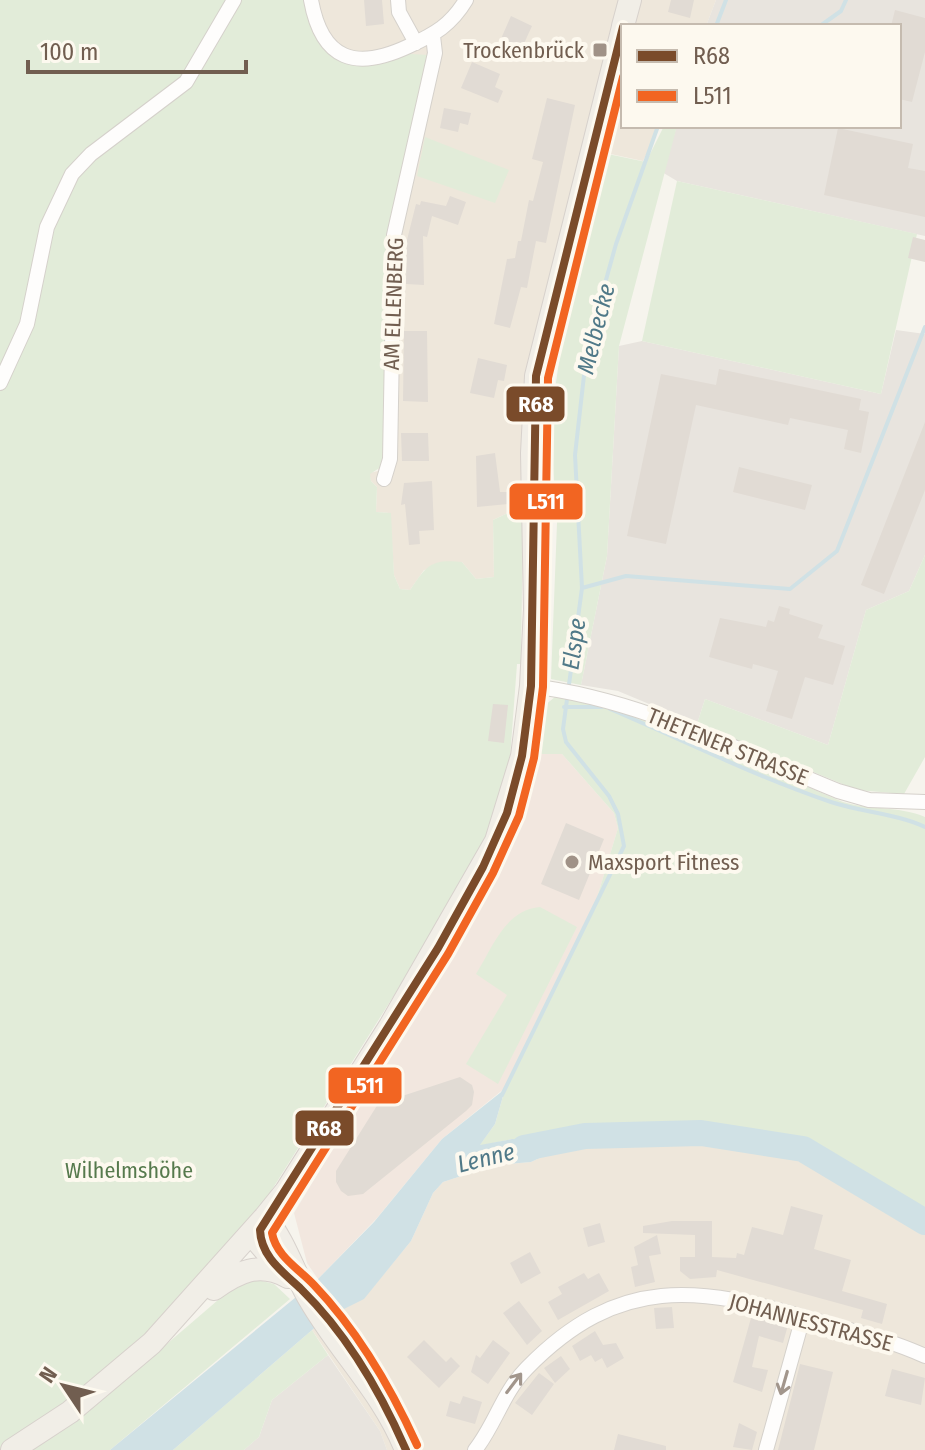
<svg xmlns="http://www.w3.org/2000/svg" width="925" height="1450" viewBox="0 0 925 1450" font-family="'Fira Sans Condensed',sans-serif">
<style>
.residential{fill:#eee7db}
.commercial{fill:#f2e7df}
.industrial{fill:#e8e4de}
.green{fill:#e2ecd9}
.water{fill:#d0e1e5}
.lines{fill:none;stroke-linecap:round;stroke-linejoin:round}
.stream{stroke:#d0e1e5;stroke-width:4}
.river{stroke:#d0e1e5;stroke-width:26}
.building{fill:#e1dbd4}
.minor-casing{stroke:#d5d1cb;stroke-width:16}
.primary-casing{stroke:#d7d1cc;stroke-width:24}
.minor{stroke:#fefdfc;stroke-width:14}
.primary{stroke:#f1eee7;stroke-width:22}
.bus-1-casing{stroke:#fdf9ef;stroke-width:14}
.bus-2-casing{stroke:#fdf9ef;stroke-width:14}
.bus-1{stroke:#7a4b2a;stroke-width:8}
.bus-2{stroke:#f26522;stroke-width:8}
.oneway{stroke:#a2968c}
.poi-dot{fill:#a09287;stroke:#fdf9ef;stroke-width:3}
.labels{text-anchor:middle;stroke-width:8;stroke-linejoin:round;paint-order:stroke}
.poi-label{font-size:22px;fill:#715e50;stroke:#fdf9ef;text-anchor:end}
.street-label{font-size:22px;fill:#715e50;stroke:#fdf9ef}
.park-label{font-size:22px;fill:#567a4d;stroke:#fdf9ef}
.water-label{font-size:24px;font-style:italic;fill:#507988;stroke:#fdf9ef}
.line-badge{stroke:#fdf9ef;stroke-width:3}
.badge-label{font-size:22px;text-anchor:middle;font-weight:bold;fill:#fff}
</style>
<rect width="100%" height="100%" fill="#f6f4ed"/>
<path class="residential" d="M306,0H716L706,26H623V126H660L643,161L583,148L523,506L493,520L494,577L476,579L462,562L424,570L410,590L400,589L394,575L390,513L376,512L377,487L371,481L369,473L378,471L404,55L343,60Z
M738,1140L814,1153L925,1228V1450H387L380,1431L312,1330L326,1318L364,1298L411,1241L433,1193L443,1182L495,1165L531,1162L572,1143Z"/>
<path class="commercial" d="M538,754H562L614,813L618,828L596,901L505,1088L442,1139L377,1218L318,1279L307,1263L294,1213L502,869L527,803Z"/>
<path class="industrial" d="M716,0H925V236L677,181L662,172L677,126H899V26H706Z
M896,330L925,334V555L909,591L866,610L828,745L705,699L697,724L618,691L581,685L607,556L619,346L642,341L881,394Z
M328,1355L380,1431L387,1450H244L259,1437L272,1400Z"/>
<path class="green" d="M0,0H306L325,49L428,55L388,235L384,456L381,467L370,474L371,481L377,487L376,512L391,513L394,575L400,589L410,590C427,565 431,559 462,562L476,579L494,577L493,520L523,506L521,664H517L510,758L491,829L408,973L234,1250L189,1299L37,1425L0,1448Z
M664,126H677L619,346L607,556L581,685L551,679L557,523L550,423L563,335L608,154L646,162Z
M425,137L509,170L495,203L417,176Z
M677,181L917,234L881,394L642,341Z
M925,555V757L904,794L857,790L697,724L705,699L828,745L866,610L909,591Z
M555,697C655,712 750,764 843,802C869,810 900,806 925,817V1228L814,1153L737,1140L572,1143L512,1139L479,1146L495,1124L505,1089L596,901L618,828L614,813L562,754H538L545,705Z
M540,907L577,927L498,1084L466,1064L507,995L476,974C493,947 505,910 540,907Z
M254,1279L274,1284L290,1299L110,1450H27L111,1392L232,1288Z
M312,1330L328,1355L272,1400L259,1437L244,1450H173Z"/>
<path class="water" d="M505,1089L495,1124L480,1145L512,1139L572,1143L531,1162L495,1165L443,1182L433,1193L411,1241L364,1299L326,1318L173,1450H110L318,1279L374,1222L442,1139Z"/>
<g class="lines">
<path class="stream" d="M716,26L726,0
M820,26L841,11L846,0
M582,588L575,455L587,349L598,330L599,305L616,244L658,126
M564,707H602
M610,709C683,740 756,777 831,802C861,812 898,814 925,827
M502,1095L624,846L618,814L609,796L566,742L563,729L582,588L626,576L790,589L837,551L925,327"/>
<path class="river" d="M524,1148L585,1136L701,1133L803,1149L925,1222"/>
</g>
<path class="building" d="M364,0H382L384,24L366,26Z
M671,0H694L690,18L668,12Z
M895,10L925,18V52L912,102L899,99V26H891Z
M511,16L532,26L521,50L500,41Z
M472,62L500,74L495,87L503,91L498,103L461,88Z
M547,98L575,105L546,243L536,241L527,288L521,287L510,328L494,324L507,259L515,258L518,241H521L529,200L533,201L543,162L532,159Z
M444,108L471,113L468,125L460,123L458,132L440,128Z
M838,128L913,144L908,168L925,171V217L824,195Z
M450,196L466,202L458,225L432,216L427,237L423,236L424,285L406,284L407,240L416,204L420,205L421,201L446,206Z
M913,237L925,240V262L908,258Z
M404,331H427L428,402L403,401Z
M478,358L507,365L504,381L498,380L494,398L470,393Z
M719,369L861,399L859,410L869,412L861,453L844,449L848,430L790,418L788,425L696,405L666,544L627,536L661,374L716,385Z
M925,422V490L884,594L861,585Z
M401,433H428L429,461H402Z
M495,453L500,492H507L508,504L477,507L476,456Z
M739,467L812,485L805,510L733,492Z
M432,481L434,530L419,531L420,544L409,545L405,504L401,505L404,483Z
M779,606L790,609L789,614L823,625L818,638L845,646L833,685L805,677L792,719L766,711L778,671L753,664L752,669L709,657L720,618L766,627L768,620L774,622Z
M493,704L508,705L504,743L488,741Z
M566,823L604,839L579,900L541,884Z
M460,1077L472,1085L474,1092L472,1105L466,1111L363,1194L348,1196L341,1191L336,1182V1171L378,1104Z
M791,1206L823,1215L814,1249L851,1260L842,1291L887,1304L882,1324L861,1318L863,1310L717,1270L716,1277L690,1279L680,1271V1257H695V1235L643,1233V1226L672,1221H712V1257L736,1258L737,1253L744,1255L752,1227L783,1235Z
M600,1223L605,1242L588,1247L583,1228Z
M657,1235L661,1254L649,1256L655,1282L635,1287L631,1267L638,1265L634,1247Z
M530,1252L541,1273L521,1284L510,1263Z
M584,1273L588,1279L599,1273L609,1291L558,1320L548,1302L562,1294L558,1287Z
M519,1301L542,1331L527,1345L503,1313Z
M672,1307L674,1328L656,1329L654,1308Z
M760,1317L788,1325L783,1343L759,1336L752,1367L768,1370L762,1392L733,1382L751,1318L759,1321Z
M595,1331L603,1345L616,1343L624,1358L607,1368L602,1358L595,1362L591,1355L580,1361L572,1346Z
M424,1340L446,1362L451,1357L460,1366L439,1388L407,1357Z
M493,1340L510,1353L488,1384L471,1372L476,1355L480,1358Z
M561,1356L570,1369L555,1383L544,1368Z
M800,1364L833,1372L814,1450H778Z
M892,1369L925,1378L921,1405L885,1396Z
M539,1373L554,1384L532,1415L515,1403Z
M463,1396L482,1402L475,1424L446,1416L450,1401L460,1404Z
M739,1423L757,1432L752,1450L733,1447Z
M618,1434L666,1446V1450H614Z"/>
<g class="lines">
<g class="minor-casing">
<path id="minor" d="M311,0C322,61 356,71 409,46C435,34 451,25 466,0
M398,0L399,12L416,43
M0,383L27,324L47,227L72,174L91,154L186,82L234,0
M384,479L390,459L394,235L435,53L433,36
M531,686C640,699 737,750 838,791L869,800L925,802
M475,1450C495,1425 503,1392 527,1368C619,1274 698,1286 814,1320C852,1331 890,1340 925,1356
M766,1450L803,1317"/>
</g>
<g class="primary-casing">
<path id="primary" d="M623,26L630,0
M265,1217C284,1241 292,1267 306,1293C336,1348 383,1391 406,1450
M265,1218L258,1242L287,1276
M214,1289C238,1272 259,1261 288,1277
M12,1450L70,1412L152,1343L265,1217L286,1191L390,1026L496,841L522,756L531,686L535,609L532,453L536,376L623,27"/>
</g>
<use href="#minor" class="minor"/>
<use href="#primary" class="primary"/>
<g class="bus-1-casing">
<path id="bus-1" d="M406,1450C381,1393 346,1333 301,1289C283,1272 261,1257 260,1230L438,948L483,867L507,813L522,756L531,686L536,376L623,27"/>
</g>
<g class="bus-2-casing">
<path id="bus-2" d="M417,1445C391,1388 357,1330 314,1285C299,1269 276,1256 272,1233L448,954L493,873L519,816L534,758L543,687L548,378L623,77"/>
</g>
<use href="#bus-1" class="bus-1"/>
<use href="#bus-2" class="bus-2"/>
</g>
<defs><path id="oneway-shaft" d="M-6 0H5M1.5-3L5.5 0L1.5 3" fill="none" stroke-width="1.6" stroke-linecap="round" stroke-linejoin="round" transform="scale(2)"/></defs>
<g class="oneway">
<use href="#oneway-shaft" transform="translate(514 1383) rotate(-53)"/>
<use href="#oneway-shaft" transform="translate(784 1383) rotate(106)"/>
</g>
<g class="poi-dot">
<rect x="592" y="42" width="16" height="16" rx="4"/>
<circle cx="572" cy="862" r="8"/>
</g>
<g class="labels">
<g class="poi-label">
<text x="584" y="58">Trockenbrück</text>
<text x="588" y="870" text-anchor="start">Maxsport Fitness</text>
</g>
<g class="street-label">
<text transform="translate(393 304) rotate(-88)" y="8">AM ELLENBERG</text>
<text transform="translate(728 746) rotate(22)" y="8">THETENER STRASSE</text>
<text transform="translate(811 1322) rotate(15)" y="8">JOHANNESSTRASSE</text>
</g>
<g class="park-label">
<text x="129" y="1178">Wilhelmshöhe</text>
</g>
<g class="water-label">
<text transform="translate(596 329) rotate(-76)" y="8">Melbecke</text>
<text transform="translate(574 644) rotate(-82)" y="8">Elspe</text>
<text transform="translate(486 1158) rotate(-14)" y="8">Lenne</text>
</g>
</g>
<g class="line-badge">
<rect x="505" y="385" width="61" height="38" rx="8" fill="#7a4b2a"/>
<rect x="508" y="482" width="76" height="39" rx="8" fill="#f26522"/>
<rect x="327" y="1066" width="76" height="39" rx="8" fill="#f26522"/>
<rect x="294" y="1109" width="61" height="38" rx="8" fill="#7a4b2a"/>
</g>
<g class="badge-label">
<text x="536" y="412">R68</text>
<text x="546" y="509">L511</text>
<text x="365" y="1093">L511</text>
<text x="324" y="1136">R68</text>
</g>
<rect x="621" y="24" width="280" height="104" fill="#fdf9ef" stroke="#c5bbaf" stroke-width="2"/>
<rect x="637" y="50" width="40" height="12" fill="#7a4b2a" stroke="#c5bbaf" stroke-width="2"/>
<text x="693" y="64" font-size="24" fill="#715e50">R68</text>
<rect x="637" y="90" width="40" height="12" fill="#f26522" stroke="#c5bbaf" stroke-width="2"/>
<text x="693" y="104" font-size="24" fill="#715e50">L511</text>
<g transform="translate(64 1386) rotate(305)" stroke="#fdf9ef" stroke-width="6" paint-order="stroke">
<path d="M0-6L14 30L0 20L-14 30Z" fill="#715e50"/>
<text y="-12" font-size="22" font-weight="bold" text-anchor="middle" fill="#715e50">N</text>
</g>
<path d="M28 60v12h218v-12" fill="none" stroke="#715e50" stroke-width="4"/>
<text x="40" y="60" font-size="24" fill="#715e50" stroke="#fdf9ef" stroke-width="6" paint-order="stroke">100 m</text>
</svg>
